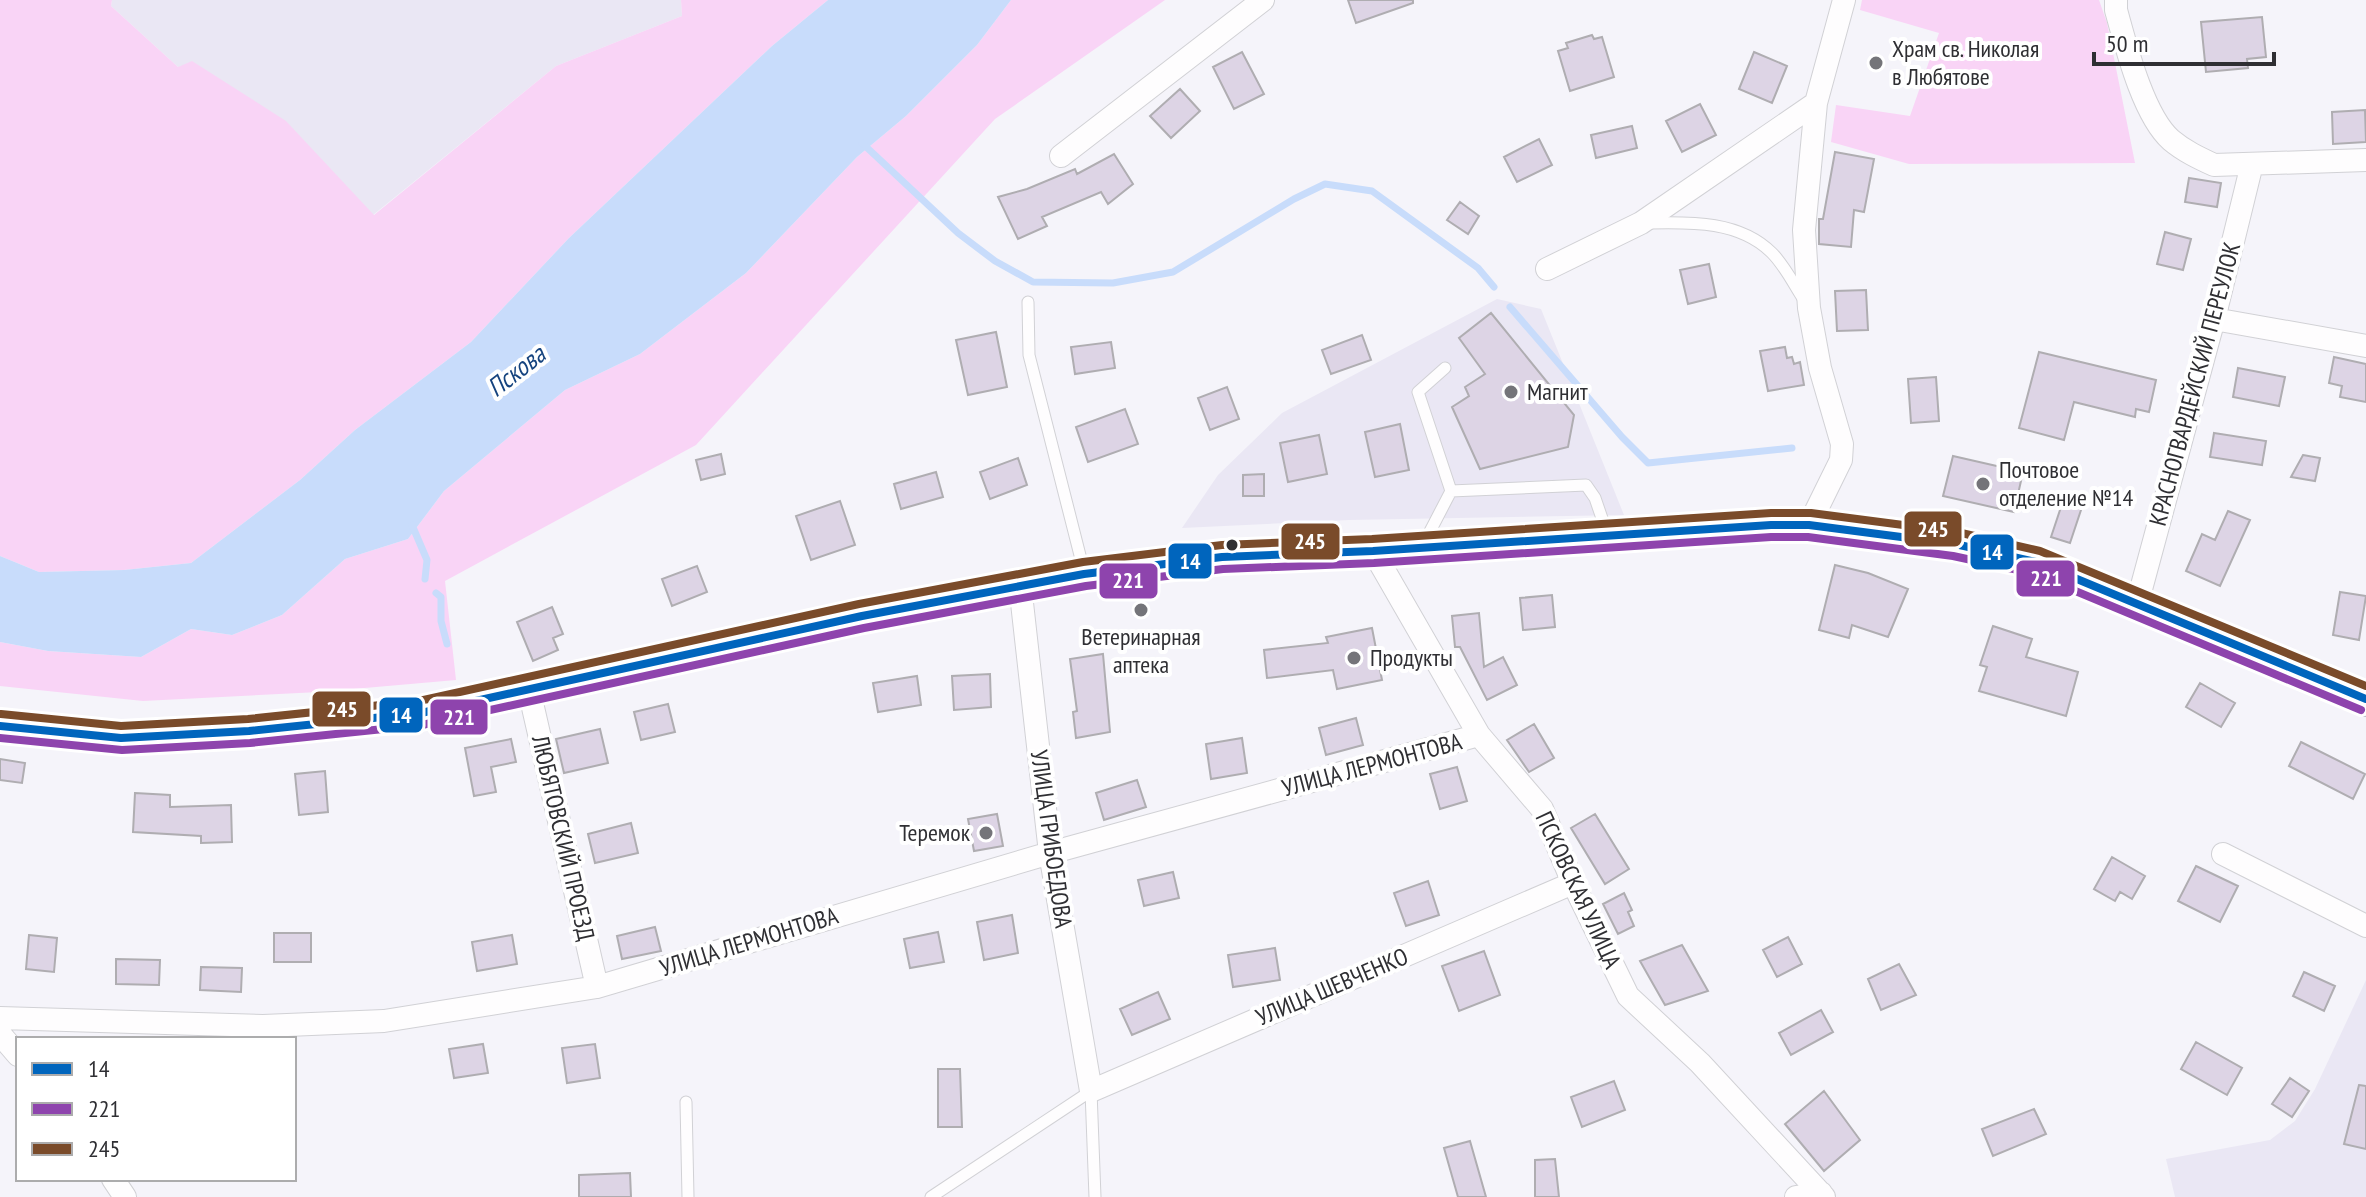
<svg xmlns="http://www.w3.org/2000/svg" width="2366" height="1197" viewBox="0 0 2366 1197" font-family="'PT Sans Narrow',sans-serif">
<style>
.built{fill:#eae7f4}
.green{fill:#f9d4f6}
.water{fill:#c8dcfb}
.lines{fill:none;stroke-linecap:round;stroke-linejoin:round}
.stream{stroke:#c8dcfb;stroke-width:7}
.building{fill:#ddd4e5;stroke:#afadb1;stroke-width:2}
.lane-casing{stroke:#d1d1d5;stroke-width:13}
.street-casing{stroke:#d1d1d5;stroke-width:24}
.primary-casing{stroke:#b8bac7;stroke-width:36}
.lane{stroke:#fefdfe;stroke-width:11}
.street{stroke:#fefdfe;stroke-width:22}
.primary{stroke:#eef0f7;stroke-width:34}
.bus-1-casing{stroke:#fff;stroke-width:14}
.bus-2-casing{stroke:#fff;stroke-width:14}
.bus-3-casing{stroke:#fff;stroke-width:14}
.bus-1{stroke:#0065bd;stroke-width:8}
.bus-2{stroke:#8e44ad;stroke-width:8}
.bus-3{stroke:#7a4b2a;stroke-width:8}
.poi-dot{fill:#747479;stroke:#fff;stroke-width:3}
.bus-dot{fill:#2f2f33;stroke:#fff;stroke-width:3}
.labels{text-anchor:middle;stroke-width:8;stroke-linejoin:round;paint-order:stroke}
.poi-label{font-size:24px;fill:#2f2f33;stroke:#fff;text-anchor:start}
.street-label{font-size:24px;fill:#2f2f33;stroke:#fff}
.water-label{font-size:26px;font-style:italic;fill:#15437e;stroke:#fff}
.line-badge{stroke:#fff;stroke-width:3}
.badge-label{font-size:22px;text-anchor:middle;font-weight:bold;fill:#fff}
</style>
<rect width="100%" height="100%" fill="#f5f4fa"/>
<path class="built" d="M112,0H681L682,16L556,66L373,215L178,67L111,6Z
M1497,299L1541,309L1624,515L1349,520L1182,528L1218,475L1282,413Z
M2366,980V1197H2175L2166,1159L2270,1140L2295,1121L2315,1089Z"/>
<path class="green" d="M0,0H112L111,6L178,67L192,61L286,121L374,215L556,66L682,16L681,0H828L772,46L569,238L471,342L355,430L300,480L191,563L124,570L39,572L0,556Z
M1011,0H1165L995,119L696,445L445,581L456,680L319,692L143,701L0,686V642L48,651L141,657L191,629L232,635L282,615L345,559L408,539L444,491L565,390L640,354L746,273L857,157L906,116L977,45Z
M1862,0H2099L2107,23L2135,163L1909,164L1831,142L1836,105L1910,116L1939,33L1860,10Z"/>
<path class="water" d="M828,0H1011L977,45L906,116L857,157L746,273L640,354L565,390L444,491L408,539L345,559L282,615L232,635L191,629L141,657L48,651L0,642V556L39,572L124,570L191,563L300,480L355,430L471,342L569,238L772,46Z"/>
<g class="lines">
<path class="stream" d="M862,143L958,233L995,261L1033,282L1113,283L1173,272L1294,199L1325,184L1372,191L1478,268L1494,287
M1510,307L1622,437L1648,463L1792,448
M412,525L427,560L425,579
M436,593L441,597V621L447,644"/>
</g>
<path class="building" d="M1348,0H1413V3L1356,23Z
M2262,17L2266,57L2247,59L2248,68L2206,72L2201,22Z
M1592,35L1594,39L1602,37L1614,77L1570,91L1558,51L1568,48L1566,43Z
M1242,52L1264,94L1234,109L1213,67Z
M1754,52L1787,66L1772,103L1739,89Z
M1180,89L1200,111L1171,138L1150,116Z
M1700,104L1716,135L1682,152L1666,121Z
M2365,110L2366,142L2333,144L2332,112Z
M1632,126L1637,148L1596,158L1591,135Z
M1539,139L1552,165L1517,182L1504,157Z
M1835,152L1874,159L1864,212L1854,210L1851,247L1819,244V219H1823Z
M1114,154L1133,184L1108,204L1101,192L1042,217L1047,226L1018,239L998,197L1027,189L1075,169L1077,174Z
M2189,178L2221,183L2217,207L2185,202Z
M1460,202L1479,216L1468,234L1447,220Z
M2165,232L2191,239L2183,270L2157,264Z
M1709,264L1716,297L1688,304L1680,270Z
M1866,290L1868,330L1837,331L1835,291Z
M1491,313L1574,415L1568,447L1480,469L1452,407L1469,396L1465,387L1485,374L1459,338Z
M996,332L1007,387L968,395L956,340Z
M1362,335L1371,360L1331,374L1322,350Z
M1111,342L1115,368L1075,374L1071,347Z
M1785,347L1787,358L1792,357L1794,364L1800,362L1804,385L1768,391L1760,351Z
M2039,352L2156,380L2149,412L2136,409L2135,417L2074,402L2064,440L2019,428Z
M2334,357L2366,364V402L2340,397L2342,386L2329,383Z
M2238,368L2285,377L2279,406L2233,397Z
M1936,377L1939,421L1911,423L1908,379Z
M1227,387L1239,419L1210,430L1198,398Z
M1125,409L1138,444L1088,462L1076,427Z
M1400,424L1409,470L1375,477L1365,432Z
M2214,433L2266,441L2262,465L2210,457Z
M1319,435L1327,474L1288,482L1280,443Z
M721,454L725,474L701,480L696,460Z
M2303,455L2320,458L2315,481L2291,477Z
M1953,456L2023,472L2014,512L1943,496Z
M1018,458L1027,485L990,499L980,472Z
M936,472L943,497L901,509L894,484Z
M1264,474V496H1243V475Z
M2064,498L2083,504L2070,543L2051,537Z
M840,501L855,545L811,560L796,516Z
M2228,511L2250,520L2220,586L2186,571L2202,534L2215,540Z
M1835,565L1868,573L1908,589L1888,637L1852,625L1849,638L1819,630Z
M697,566L707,592L672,606L662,579Z
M2340,592L2366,596L2359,640L2333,635Z
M1552,595L1555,627L1523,630L1520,598Z
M552,607L563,634L553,638L558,650L533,661L517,622Z
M1479,613L1484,667L1503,657L1517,685L1487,700L1460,647H1455L1452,616Z
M1993,626L2032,639L2026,657L2078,672L2066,716L1979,691L1987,667L1980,665Z
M1372,628L1382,680L1337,689L1333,670L1267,678L1264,650L1328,643L1326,637Z
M1103,654L1110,732L1076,738L1073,712L1077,711L1070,659Z
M990,674L991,707L954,710L952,676Z
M917,676L921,705L878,712L873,683Z
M2200,683L2235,703L2221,727L2186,707Z
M668,704L675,732L641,740L634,712Z
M1356,718L1363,745L1326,755L1319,728Z
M1534,724L1554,758L1529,772L1507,740Z
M600,729L608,763L564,773L556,739Z
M1242,738L1247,773L1211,779L1206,744Z
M511,739L516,762L491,767L496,792L474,796L465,748Z
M2301,742L2365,774L2353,799L2289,766Z
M0,759L25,763L22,783L0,780Z
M1457,767L1467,801L1440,809L1430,774Z
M325,771L328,812L299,815L295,774Z
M1137,780L1146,807L1104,820L1096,793Z
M135,793L170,795V807L231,805L232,842L201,843V836L133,832Z
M997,814L1003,846L974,851L968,819Z
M1595,814L1629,869L1605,884L1571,828Z
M631,823L638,853L595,863L588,834Z
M2112,857L2145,876L2132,899L2120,892L2115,901L2094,889Z
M2196,866L2238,886L2220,922L2178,901Z
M1173,872L1179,898L1144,906L1138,880Z
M1428,881L1439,915L1406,926L1394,893Z
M1624,893L1632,910L1628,912L1634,926L1618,934L1603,904Z
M1012,915L1018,953L984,960L977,922Z
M655,927L661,951L622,959L617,936Z
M938,932L944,962L910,968L904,939Z
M274,933H311V962H274Z
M29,935L57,938L54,972L26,969Z
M512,935L517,964L477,971L472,942Z
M1788,937L1802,964L1777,977L1763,950Z
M1682,945L1708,991L1665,1005L1640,961Z
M1275,948L1280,980L1233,987L1228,955Z
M1484,951L1500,995L1459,1011L1442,966Z
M116,959L160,960L159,985L116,984Z
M1899,964L1916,995L1881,1010L1868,979Z
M201,967L242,968L241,992L200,990Z
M2304,972L2335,986L2324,1011L2293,996Z
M1158,992L1170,1019L1132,1035L1120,1009Z
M1821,1010L1833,1032L1791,1055L1779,1033Z
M2196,1042L2242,1068L2227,1095L2181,1069Z
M483,1044L488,1073L454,1078L449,1049Z
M595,1044L600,1078L567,1083L562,1048Z
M938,1069H960L962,1127H938Z
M2290,1078L2309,1091L2292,1117L2272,1104Z
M1614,1081L1625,1110L1582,1127L1571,1097Z
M2359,1085L2366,1086V1149L2344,1144Z
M1824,1091L1860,1140L1824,1171L1785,1124Z
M2034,1109L2046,1134L1993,1156L1982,1129Z
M1470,1141L1486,1197H1458L1444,1148Z
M1555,1159L1559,1197H1535V1160Z
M630,1173L631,1197H579V1175Z"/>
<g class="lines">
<g class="lane-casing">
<path id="lane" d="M1650,223C1692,222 1740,221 1772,253C1785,266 1794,285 1804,300
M1028,302L1029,355L1084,571
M1445,368L1418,392L1451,491L1586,485L1595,498L1606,530
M1424,543L1451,491
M1091,1091L1095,1197
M686,1102L688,1197
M931,1197L1091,1091"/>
</g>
<g class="street-casing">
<path id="street" d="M2116,0V10C2126,46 2143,115 2171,140C2184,151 2199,158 2214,165L2366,160
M1061,156L1263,0
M1547,269L1641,223L1816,103
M2214,319L2366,346
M1809,525L1841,460L1842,444L1820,368L1809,308L1804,230L1816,103L1844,0
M1373,551L1479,735L1542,809L1573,883L1628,996L1700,1063L1824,1197
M1020,585L1050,853L1091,1091L1573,883
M2137,604L2214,319L2252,164
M529,690L597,987
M2223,854L2366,926
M0,1018L263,1026L384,1021L597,987L1050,853L1479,735
M0,1034L18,1055
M113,1179L125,1197
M1796,1197L1821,1193"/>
</g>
<g class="primary-casing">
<path id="primary" d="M0,726L121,738L249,731L421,713L862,616L1084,574L1222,557L1373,551L1771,525H1809L1955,544L2036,562L2366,699"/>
</g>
<use href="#lane" class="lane"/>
<use href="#street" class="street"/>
<use href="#primary" class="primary"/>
<g class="bus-1-casing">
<path id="bus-1" d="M0,726L121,738L249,731L421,713L862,616L1084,574L1222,557L1373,551L1771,525H1809L1955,544L2036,562L2366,699"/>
</g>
<g class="bus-2-casing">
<path id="bus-2" d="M0,738L122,750L250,743L422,725L864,628L1086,586L1223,569L1374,563L1771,537H1808L1953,556L2032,573L2361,710"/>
</g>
<g class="bus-3-casing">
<path id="bus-3" d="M1,714L121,726L248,719L419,701L859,604L1083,562L1222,545L1372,539L1771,513H1811L1957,532L2040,551L2366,686"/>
</g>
<use href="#bus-1" class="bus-1"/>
<use href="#bus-2" class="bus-2"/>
<use href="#bus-3" class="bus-3"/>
</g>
<g class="poi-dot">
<circle cx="1876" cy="63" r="8"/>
<circle cx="1511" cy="392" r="8"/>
<circle cx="1983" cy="484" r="8"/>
<circle cx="1141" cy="610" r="8"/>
<circle cx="1354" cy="658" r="8"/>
<circle cx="986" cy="833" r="8"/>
</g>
<circle class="bus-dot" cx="1232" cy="545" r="7"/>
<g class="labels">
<g class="poi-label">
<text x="1892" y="57">Храм св. Николая<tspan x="1892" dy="28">в Любятове</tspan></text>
<text x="1527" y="400">Магнит</text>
<text x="1999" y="478">Почтовое<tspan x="1999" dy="28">отделение №14</tspan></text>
<text x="1141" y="645" text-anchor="middle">Ветеринарная<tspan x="1141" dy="28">аптека</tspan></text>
<text x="1370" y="666">Продукты</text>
<text x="970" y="841" text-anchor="end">Теремок</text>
</g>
<g class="street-label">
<text transform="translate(2195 384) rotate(-75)" y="8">КРАСНОГВАРДЕЙСКИЙ ПЕРЕУЛОК</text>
<text transform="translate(1372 765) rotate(-15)" y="8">УЛИЦА ЛЕРМОНТОВА</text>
<text transform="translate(563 838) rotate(77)" y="8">ЛЮБЯТОВСКИЙ ПРОЕЗД</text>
<text transform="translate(1051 839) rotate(82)" y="8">УЛИЦА ГРИБОЕДОВА</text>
<text transform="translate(1578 890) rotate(65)" y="8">ПСКОВСКАЯ УЛИЦА</text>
<text transform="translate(749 942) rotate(-17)" y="8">УЛИЦА ЛЕРМОНТОВА</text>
<text transform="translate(1332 987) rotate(-23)" y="8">УЛИЦА ШЕВЧЕНКО</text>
</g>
<g class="water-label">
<text transform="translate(516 371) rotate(-38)" y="9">Пскова</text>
</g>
</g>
<g class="line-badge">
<rect x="1903" y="510" width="60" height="38" rx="8" fill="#7a4b2a"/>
<rect x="1280" y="522" width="61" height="39" rx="8" fill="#7a4b2a"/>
<rect x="1969" y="533" width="46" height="38" rx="8" fill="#0065bd"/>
<rect x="1167" y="542" width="46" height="38" rx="8" fill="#0065bd"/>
<rect x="2015" y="559" width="61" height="39" rx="8" fill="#8e44ad"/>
<rect x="1098" y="562" width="61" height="38" rx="8" fill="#8e44ad"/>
<rect x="311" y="690" width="61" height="38" rx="8" fill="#7a4b2a"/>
<rect x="378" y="696" width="46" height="38" rx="8" fill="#0065bd"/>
<rect x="429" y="698" width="60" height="38" rx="8" fill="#8e44ad"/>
</g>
<g class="badge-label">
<text x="1933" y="537">245</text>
<text x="1310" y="549">245</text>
<text x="1992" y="560">14</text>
<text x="1190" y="569">14</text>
<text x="2046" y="586">221</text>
<text x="1128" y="588">221</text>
<text x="342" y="717">245</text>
<text x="401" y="723">14</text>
<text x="459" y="725">221</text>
</g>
<rect x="16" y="1037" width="280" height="144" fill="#ffffff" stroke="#acacad" stroke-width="2"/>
<rect x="32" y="1063" width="40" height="12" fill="#0065bd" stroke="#acacad" stroke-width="2"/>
<text x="88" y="1077" font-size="24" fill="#2f2f33">14</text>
<rect x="32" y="1103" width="40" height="12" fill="#8e44ad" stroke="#acacad" stroke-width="2"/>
<text x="88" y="1117" font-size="24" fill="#2f2f33">221</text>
<rect x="32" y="1143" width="40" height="12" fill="#7a4b2a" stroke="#acacad" stroke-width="2"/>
<text x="88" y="1157" font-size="24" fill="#2f2f33">245</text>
<path d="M2094 52v12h180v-12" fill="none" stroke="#2f2f33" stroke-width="4"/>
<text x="2106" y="52" font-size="24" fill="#2f2f33" stroke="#ffffff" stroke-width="6" paint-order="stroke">50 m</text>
</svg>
